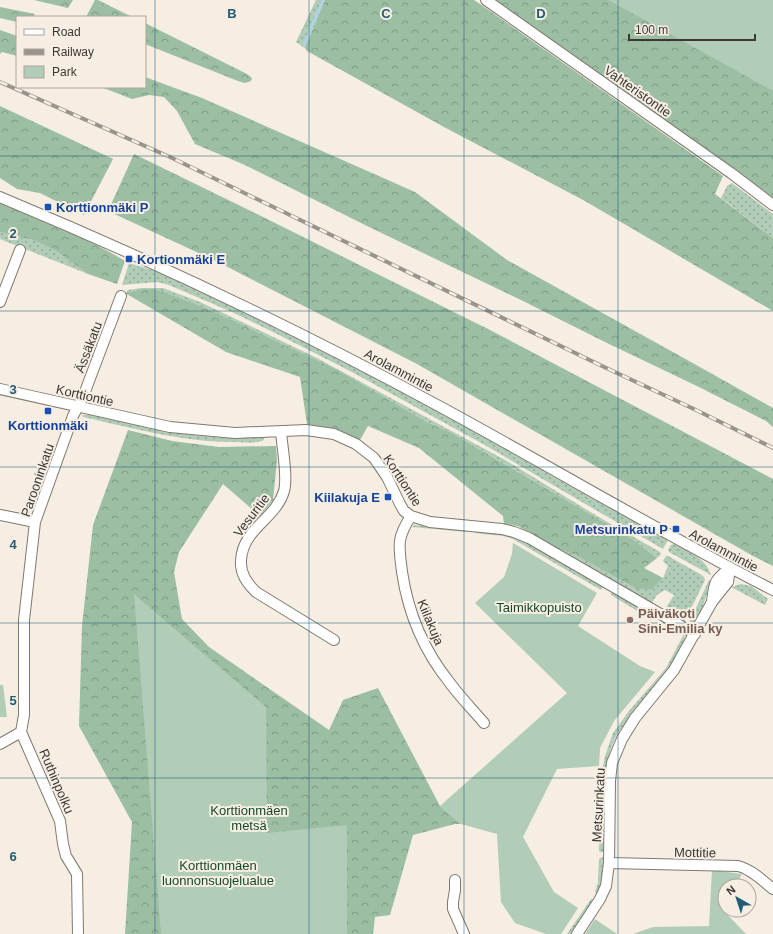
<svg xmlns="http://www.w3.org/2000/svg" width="773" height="934" viewBox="0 0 773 934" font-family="Arial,sans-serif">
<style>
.grass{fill:url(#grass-dots)}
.forest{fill:url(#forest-crowns)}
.park{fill:#b1ccb7}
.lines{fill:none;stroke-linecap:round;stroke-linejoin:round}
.stream{stroke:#aed4ed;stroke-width:2.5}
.minor-casing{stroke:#80796f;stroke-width:12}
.minor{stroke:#fff;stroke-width:10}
.rail-casing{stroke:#99938c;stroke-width:4}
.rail{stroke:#f6ede3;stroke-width:2.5;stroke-dasharray:8;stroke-linecap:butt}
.grid{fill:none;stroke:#225d76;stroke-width:1;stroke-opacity:0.55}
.transit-dot{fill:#1a4fb4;stroke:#f6ede3;stroke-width:1.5}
.education-dot{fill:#8d6e63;stroke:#f6ede3;stroke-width:1.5}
.labels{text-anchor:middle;stroke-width:4;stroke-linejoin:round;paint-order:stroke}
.street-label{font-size:13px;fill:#3b3834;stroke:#f6ede3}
.transit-label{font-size:13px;font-weight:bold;fill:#164399;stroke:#f6ede3;text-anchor:start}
.park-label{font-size:13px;fill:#124a27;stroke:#f6ede3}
.education-label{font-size:13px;font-weight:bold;fill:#785e54;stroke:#f6ede3;text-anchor:start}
.grid-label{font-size:13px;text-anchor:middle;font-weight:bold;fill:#225d76;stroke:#f6ede3;stroke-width:4;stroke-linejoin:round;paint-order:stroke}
</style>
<defs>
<pattern id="grass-dots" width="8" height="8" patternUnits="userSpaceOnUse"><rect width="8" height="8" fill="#b1ccb7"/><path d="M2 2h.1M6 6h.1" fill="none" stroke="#91a796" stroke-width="1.8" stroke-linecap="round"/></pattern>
<pattern id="forest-crowns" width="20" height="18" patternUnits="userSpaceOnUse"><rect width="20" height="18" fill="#9cbea3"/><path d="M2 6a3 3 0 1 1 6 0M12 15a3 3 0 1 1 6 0" fill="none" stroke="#809b86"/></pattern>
</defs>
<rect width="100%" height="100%" fill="#f6ede3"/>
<path class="grass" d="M316,0H325L305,48L296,42Z
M732,183L773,214V238L721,198L727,186Z
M0,232L33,240L53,249L88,274L0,239Z
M129,263L162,273L199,290L282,330L411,396L668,540L663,549L582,502L483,444L350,371L279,335L234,313L169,285L157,282L122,285Z
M142,288H163L200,302L315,357L505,460L597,516L660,552L661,554L657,558L631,538L481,450L450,432L427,422L338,370L198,305L154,289H142L125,293L128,290Z
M82,415H90L182,434L224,438H264V440C256,444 243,442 234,442C182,442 133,428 83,417Z
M415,525L467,530V532L412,527Z
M475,531L510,535L522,540L603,587L601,590L513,539L503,536L475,533Z
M674,544C689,552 706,558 711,575L669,552L668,550L671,545Z
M552,546L577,556L637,589L663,578L668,566L663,561L666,556H668L700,574L704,577L705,580L684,623L664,611L674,595L665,590L657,595L651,604Z
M709,580L711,581L703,606L696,621L689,623Z
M741,584L751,586L768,599L765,605L731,587Z
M613,592L646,611L644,615L611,595V593Z
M684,634C690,654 631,714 618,733C610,746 607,762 606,778L601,777L605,756L613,733L629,711L666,668Z
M601,784H605L604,852H601L599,851Z
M603,857L602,884L598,894L595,892L598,883L599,859Z
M591,899L594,901L571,934H567Z"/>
<path class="forest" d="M34,0H73L68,8Z
M95,0H98L132,17H86Z
M325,0H474L480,4L723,176L715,194L773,238V311L585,201L444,127L307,51L305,48Z
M490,0H773V198Z
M0,7L35,14L33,17H17V22L0,18Z
M145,23L247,74L252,78L251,81L245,83L238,81L145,44Z
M0,30L17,36V56L2,52L0,54Z
M145,77L202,98L415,192L507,260L698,366L773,408V427L766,421L699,387L609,344L521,300L367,226L245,165L195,144L177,111L164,97L149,95L132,99L101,87H145Z
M0,106L113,159L84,215L40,193L17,189L0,178Z
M134,154L259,215L490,330L773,479V566L753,556L417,364L218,262L108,211Z
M0,202C43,220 86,237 125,261L117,284L88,274L53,249L33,240L0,232Z
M142,289H154L161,291L198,305L227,318L338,370L427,422L450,432L631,538L657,558L644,568L663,578L652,589H637L577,556L552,546L518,526L504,524L503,516L419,448L368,426L360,440L328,428L307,424L300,377L226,352L125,293Z
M128,430L172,441L219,447L276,446L277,460L273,500L260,516L223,484L179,552L174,572L182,619L209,647L329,730L343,700L378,688L440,806L461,824H455L413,835L390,915L375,917L373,934H125L132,822L79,726L82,626L93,525Z"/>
<path class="park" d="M608,0H773V91Z
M513,543L597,593L578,626L640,666L655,672L614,721L600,748L599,766L557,769L523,837L554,892L578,908L561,934H546L515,923L501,902L497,834L461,824L440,806L567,693L475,603L504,577L512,554Z
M134,594L266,707L267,833L347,825V934H161Z
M0,685H3L7,717H0Z
M712,870L742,874L735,886H725V902L721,908L746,934H633L653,927L709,926Z
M595,919L617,934H585Z"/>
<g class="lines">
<path class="stream" d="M304,45L323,0"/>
<g class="minor-casing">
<path id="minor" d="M486,0L731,173L773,205
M0,197C149,259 295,328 437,405C550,466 659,532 773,590
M0,302L20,250
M0,389L170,427L235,433L306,430L334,434L356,444L374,458L387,477L400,504L404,511L411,516L430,522L502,529L514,532L529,538L695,634
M281,431C282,447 288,477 284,491C276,519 243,528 241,560C240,574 247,583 256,592L334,640
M0,515L35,522
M411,516C396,539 399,546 402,572C408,612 424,651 450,683C460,697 473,710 484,723
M712,602C714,583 714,580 730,568
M21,732L60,821L63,844L66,856L77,874L78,934
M0,744L21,732L24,715V620L35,522L73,416L83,397L121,296
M609,863L738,866C751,869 763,881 773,889
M455,880V890L453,902V909L464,934
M577,934L600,899L606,886L609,863L610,781L612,763L622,739L635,718L674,670L712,602L728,582L730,568"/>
</g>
<use href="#minor" class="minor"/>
<g class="rail-casing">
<path id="rail" d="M0,82L170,157L602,366L696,410L773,448"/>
</g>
<use href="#rail" class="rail"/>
</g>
<path class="grid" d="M155,0V934M309,0V934M464,0V934M618,0V934M0,156H773M0,311H773M0,467H773M0,623H773M0,778H773"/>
<g class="transit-dot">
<rect x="44" y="203" width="8" height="8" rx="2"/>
<rect x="125" y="255" width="8" height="8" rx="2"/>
<rect x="44" y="407" width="8" height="8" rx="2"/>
<rect x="384" y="493" width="8" height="8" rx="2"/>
<rect x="672" y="525" width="8" height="8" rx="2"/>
</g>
<circle class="education-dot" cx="630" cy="620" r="4"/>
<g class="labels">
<g class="street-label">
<text transform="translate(638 91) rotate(35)" y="5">Vahteristontie</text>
<text transform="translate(88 347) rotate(-69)" y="5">Ässäkatu</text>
<text transform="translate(399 370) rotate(28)" y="5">Arolammintie</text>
<text transform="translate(85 395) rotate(13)" y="5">Korttiontie</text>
<text transform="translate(37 480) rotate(-71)" y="5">Parooninkatu</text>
<text transform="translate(403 480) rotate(57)" y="5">Korttiontie</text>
<text transform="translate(251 515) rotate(-53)" y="5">Vesuritie</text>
<text transform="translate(724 550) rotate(28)" y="5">Arolammintie</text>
<text transform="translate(431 622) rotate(67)" y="5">Kiilakuja</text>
<text transform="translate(57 781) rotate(67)" y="5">Ruthinpolku</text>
<text transform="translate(598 805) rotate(-87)" y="5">Metsurinkatu</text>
<text transform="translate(695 852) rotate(1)" y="5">Mottitie</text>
</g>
<g class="transit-label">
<text x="56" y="212">Korttionmäki P</text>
<text x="137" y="264">Kortionmäki E</text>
<text x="48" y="430" text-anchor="middle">Korttionmäki</text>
<text x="380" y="502" text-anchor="end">Kiilakuja E</text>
<text x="668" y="534" text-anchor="end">Metsurinkatu P</text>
</g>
<g class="park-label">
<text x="539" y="612">Taimikkopuisto</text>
<text x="249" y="815">Korttionmäen<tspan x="249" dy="15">metsä</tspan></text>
<text x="218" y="870">Korttionmäen<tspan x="218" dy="15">luonnonsuojelualue</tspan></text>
</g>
<g class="education-label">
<text x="638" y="618">Päiväkoti<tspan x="638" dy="15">Sini-Emilia ky</tspan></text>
</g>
</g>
<g class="grid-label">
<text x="232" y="18">B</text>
<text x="386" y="18">C</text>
<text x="541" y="18">D</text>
<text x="13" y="238">2</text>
<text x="13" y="394">3</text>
<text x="13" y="549">4</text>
<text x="13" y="705">5</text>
<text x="13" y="861">6</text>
</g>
<rect x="16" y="16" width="130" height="72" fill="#f6ede3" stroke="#aba59d"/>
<rect x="24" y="29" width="20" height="6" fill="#ffffff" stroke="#aba59d"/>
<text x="52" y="36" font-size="12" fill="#3b3834">Road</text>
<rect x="24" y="49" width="20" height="6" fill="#99938c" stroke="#aba59d"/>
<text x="52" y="56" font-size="12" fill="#3b3834">Railway</text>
<rect x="24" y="66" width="20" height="12" fill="#b1ccb7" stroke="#aba59d"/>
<text x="52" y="76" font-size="12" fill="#3b3834">Park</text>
<g transform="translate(737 898) rotate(321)"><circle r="19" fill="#f6ede3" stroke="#aba59d"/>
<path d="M0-3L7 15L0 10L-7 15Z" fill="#225d76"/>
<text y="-6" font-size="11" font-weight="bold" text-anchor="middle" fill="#3b3834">N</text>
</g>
<path d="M629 34v6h126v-6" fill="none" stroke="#3b3834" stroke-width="2"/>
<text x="635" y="34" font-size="12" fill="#3b3834" stroke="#f6ede3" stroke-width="3" paint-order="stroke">100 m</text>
</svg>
